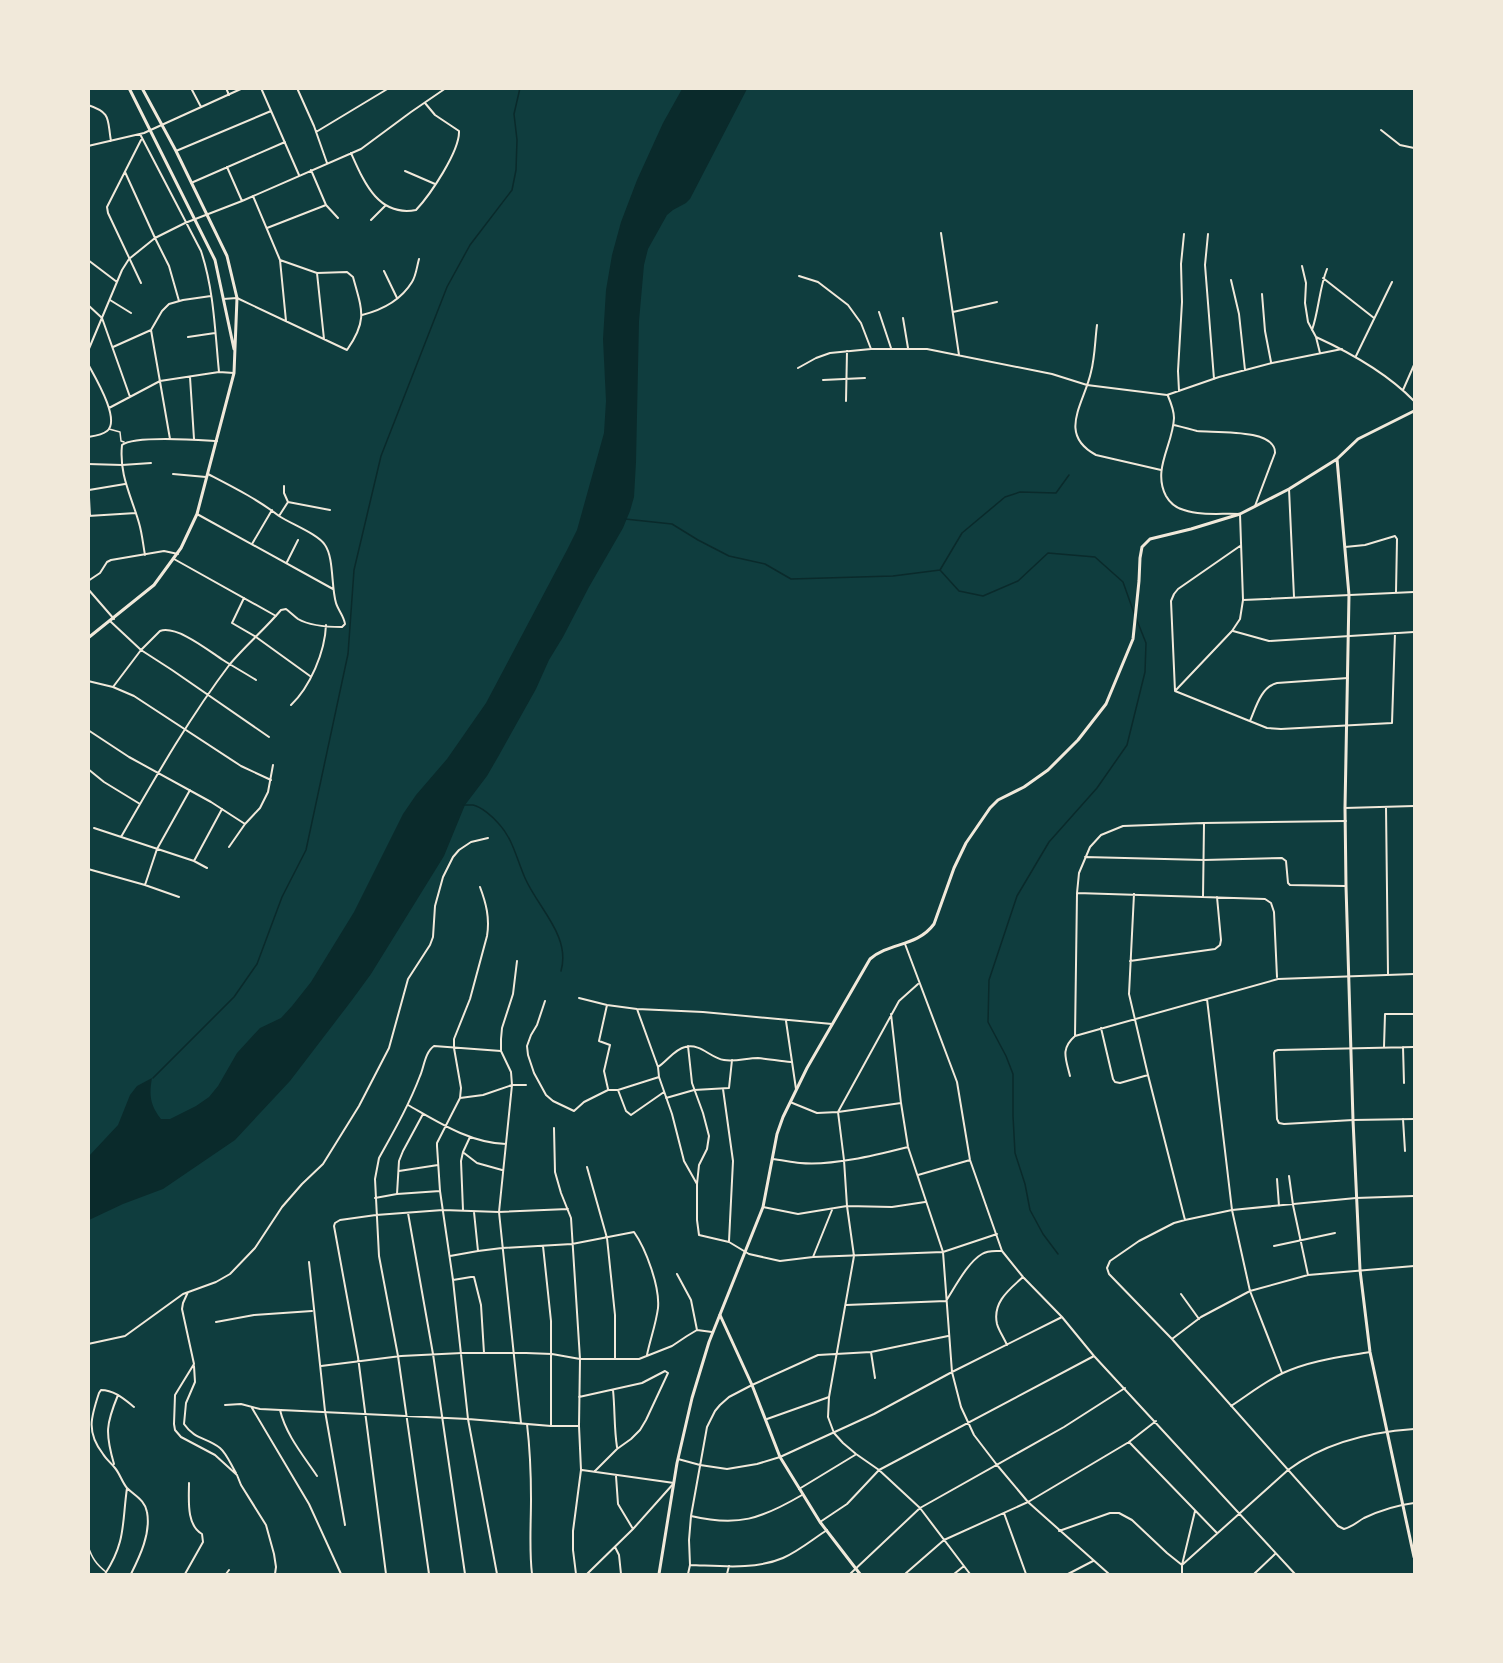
<svg xmlns="http://www.w3.org/2000/svg" width="1503" height="1663" viewBox="0 0 1503 1663" font-family="'Asap Condensed',sans-serif">
<style>
.water{fill:#0a2a2b}
.lines{fill:none;stroke-linecap:round;stroke-linejoin:round}
.stream{stroke:#0a2a2b;stroke-width:1.5}
.service{stroke:#f1e9da;stroke-width:1.5}
.pedestrian{stroke:#f1e9da;stroke-width:1.5}
.minor{stroke:#f1e9da;stroke-width:2}
.tertiary{stroke:#f1e9da;stroke-width:3}
.secondary{stroke:#f1e9da;stroke-width:3}
</style>
<rect width="100%" height="100%" fill="#0f3d3e"/>
<path class="water" d="M682,89H747L690,199L686,203L673,210L667,215L648,249L644,265L639,321L636,462L634,497L630,511L623,528L589,587L563,637L549,660L536,689L498,757L487,776L465,805L444,856L371,974L352,1000L290,1081L235,1140L163,1189L123,1204L89,1220V1156L118,1125L130,1095L137,1086L152,1078C149,1095 150,1105 161,1119H170L196,1106L209,1097L218,1086L237,1053L260,1028L281,1018L292,1006L311,982L354,912L403,814L416,795L447,759L486,703L567,550L577,530L604,433L606,401L603,339L606,290L612,255L621,222L637,180L663,123Z"/>
<g class="lines">
<path class="stream" d="M625,519L672,524L698,540L729,556L765,564L791,579L893,576L940,570L959,591L983,596L1018,581L1048,553L1095,557L1123,582L1134,613
M940,570L962,533L1005,497L1020,492L1056,493L1069,475
M463,805C466,805 470,805 473,805C482,807 493,817 499,824C513,839 517,860 525,878C538,908 571,936 561,971
M153,1078L234,997L257,964L282,897L306,850L348,654L354,570L381,456L447,287L470,245L512,190L516,170L517,140L514,114L520,88
M1058,1254L1043,1234L1030,1210L1025,1184L1015,1153L1013,1116V1074L1006,1056L988,1022L989,980L1017,896L1049,842L1097,788L1127,745L1145,672L1146,643L1136,618"/>
<path class="service" d="M88,1546C92,1558 96,1564 106,1572"/>
<path class="pedestrian" d="M109,429L120,432L121,441L124,442"/>
<path class="minor" d="M191,88L201,107
M226,88L229,95
M261,88L299,175
M297,88L314,126L327,163
M88,105C112,113 107,119 111,141
M1381,130L1400,145L1414,148
M316,132L389,88
M140,134L201,251C214,290 215,332 219,372
M141,140L107,207L108,213L141,283
M88,146L144,133L243,88
M176,151L271,111
M351,153C364,182 378,217 416,210C430,195 460,151 459,131L435,115L425,103
M227,167L242,201
M311,170L326,205L338,218
M405,171L435,184
M125,172L155,238L169,266L179,301
M191,183L285,142
M253,196L280,260L286,321
M371,220L385,206
M267,228L326,205
M941,233L959,355
M1208,234L1205,265L1214,379
M88,260L117,282
M1302,266L1306,283L1305,303L1308,322L1316,337L1320,353
M384,271L397,298
M317,273L324,339
M799,276L818,282L848,305L861,323L871,349
M1323,278L1374,318
M1231,280L1239,314L1245,370
M1262,294L1265,331L1271,362
M223,299L237,298L347,350C368,320 362,310 353,277L347,272L317,273L280,260
M110,300L131,313
M88,305L102,318L130,397
M879,312L891,348
M953,312L997,302
M362,315C382,310 401,300 412,282C416,276 417,266 419,259
M903,318L908,348
M1097,325C1095,340 1095,357 1091,372C1084,404 1057,434 1096,455L1161,470
M151,330L170,439
M1312,330C1319,310 1319,289 1327,269
M188,337L215,333
M1316,337C1351,353 1387,373 1414,401
M113,347L151,330L162,311L169,304L183,300L211,296
M88,351L122,270L129,259L155,238L185,223L242,201L361,149L411,112L446,88
M1356,356L1392,282
M88,364C95,377 121,420 107,431C102,435 94,436 88,437
M798,368L816,358L830,353L871,349H927L1052,374L1087,385L1167,395L1219,377L1272,363L1342,349
M190,377L194,439
M823,380L865,378
M1403,390L1414,365
M1179,391L1178,371L1182,302L1181,264L1184,234
M1168,396C1171,403 1174,410 1174,418C1173,445 1152,469 1166,496C1170,503 1176,508 1184,510C1201,516 1222,513 1240,514L1243,600L1240,619L1232,631L1175,691
M846,401L847,351
M109,408L160,381L219,372L234,373
M1174,425C1182,427 1190,429 1197,431C1213,433 1276,428 1275,453L1255,506
M88,464L122,465L151,463
M173,474L206,477
M88,479L90,516
M284,486V493L288,502
M1289,489L1294,597
M89,490L125,484
M197,514L333,589
M88,516L136,513
M279,516L288,502L330,510
M252,544L272,510
M1345,547L1365,545L1395,536L1397,539L1396,592
M145,555C143,544 142,533 139,523C131,495 119,475 122,445C134,435 199,440 217,441
M174,559L276,616
M287,562L298,540
M88,581L100,573L107,562L111,560L164,551L178,554
M88,589L114,619
M244,598L232,623L256,637L310,676
M1243,600L1414,592
M110,621L141,650L172,670L269,737
M1233,631L1269,641L1414,632
M88,681L113,687L134,696L241,766L271,780
M113,687L141,650L160,631C177,625 209,651 223,660C234,667 245,673 256,680
M1175,691L1267,728L1281,729L1392,723L1395,633
M1175,691L1171,601L1174,594L1178,589L1240,546
M291,705C310,687 325,652 326,625
M1250,721C1256,707 1261,687 1277,683L1348,678
M88,730L129,757L211,802L245,824
M88,769L104,782L140,804
M1386,807L1388,974
M1345,808L1414,806
M94,828L194,861L207,868
M121,837C155,778 189,718 230,664C246,645 265,629 281,610L286,609C290,612 294,616 298,619C310,626 328,627 342,627L345,624C344,616 338,610 336,603C331,586 334,558 325,545C318,534 291,524 279,516C257,499 233,487 208,474
M229,847L245,824L260,808L268,792L273,765
M1085,857L1204,860L1282,858L1286,861L1288,883L1290,885L1345,886
M194,861L222,809
M88,869L145,885L179,897
M145,885L157,849L190,790
M480,887C486,903 490,918 487,936L470,999L454,1039V1048L461,1088L460,1098L437,1143V1146L440,1191L453,1280L468,1419L497,1574
M1077,893L1265,899L1271,903L1274,912L1277,977
M1134,894L1129,994L1148,1075L1185,1220
M1203,897L1204,824
M905,944L957,1082L970,1160L1002,1251L1023,1277L1062,1317L1094,1356L1295,1574
M517,961L513,994L502,1028L501,1039V1051L511,1072L512,1085L499,1212L521,1423
M1130,961L1215,949L1220,945L1221,940L1217,897
M918,984L899,1001L838,1112L844,1160L847,1206L854,1256L829,1397L828,1417L834,1433L843,1443L856,1454L879,1470L920,1508L970,1574
M579,998L607,1005L637,1009L703,1012L832,1024
M1207,999L1232,1210L1250,1291L1282,1373
M545,1001L537,1025L531,1035L527,1046L528,1055L534,1073L546,1095L553,1101L574,1111L584,1102L608,1090H618L659,1077
M607,1005L599,1041L610,1045L604,1071L608,1089
M637,1009L658,1067L659,1077L672,1114L684,1161L697,1184V1220L699,1235L729,1242L749,1254L780,1261L813,1257L943,1252L997,1234
M891,1014L901,1103L908,1147L943,1252L952,1372L961,1407L974,1435L997,1465L1028,1502L1109,1574
M786,1021L796,1089
M1101,1028L1113,1079L1115,1082L1120,1083L1148,1075
M1075,1036L1278,979L1414,974
M688,1046L692,1083L703,1113L709,1136L707,1149L699,1165L697,1184
M1384,1047L1385,1014H1414
M1403,1047L1404,1083
M1414,1047L1278,1050L1275,1051L1274,1053L1277,1119L1279,1123L1284,1124L1353,1120L1414,1119
M658,1067C667,1061 675,1049 685,1047C701,1043 710,1058 724,1060C735,1062 747,1058 758,1058C769,1059 780,1061 791,1062
M1070,1076C1066,1059 1060,1049 1075,1036L1077,893L1079,873L1090,847L1101,835L1123,826L1203,823L1346,821
M723,1089L733,1161L729,1241
M618,1090L626,1111L631,1115L664,1092
M460,1098L483,1095L512,1085H526
M666,1098L694,1090L729,1088L732,1060
M790,1102L817,1113L838,1112L901,1103
M408,1105C438,1122 470,1143 506,1144
M1403,1119L1405,1151
M554,1128L555,1172L561,1193L571,1218L580,1359L579,1426L581,1470L573,1531V1550L576,1574
M464,1153L477,1163L502,1170
M772,1159C781,1160 791,1162 800,1163C833,1166 876,1155 908,1147
M587,1167L607,1238L615,1315V1359
M399,1171L438,1165
M918,1175L970,1160
M1289,1176L1293,1205L1308,1275
M1277,1179L1279,1206
M397,1194L399,1161L403,1151L423,1114
M1414,1196L1356,1198L1232,1210L1185,1220L1174,1223L1139,1241L1110,1261L1107,1268L1109,1274L1172,1339L1338,1526L1344,1529C1352,1527 1357,1522 1364,1518C1379,1511 1398,1505 1414,1503
M375,1198L397,1194L440,1191
M763,1207L798,1214L847,1206L892,1207L925,1202
M463,1210L461,1161L463,1152L470,1137
M474,1212L478,1251
M408,1213L433,1354L465,1574
M543,1246L551,1321V1426
M1274,1246L1335,1233
M450,1256L478,1251L502,1248L572,1244L634,1232C646,1249 660,1287 658,1308C656,1324 650,1340 647,1355
M813,1257L832,1210
M309,1262L325,1411L345,1525
M677,1274L691,1300L697,1330
M453,1280L471,1277H474L481,1305L484,1353
M188,1292L183,1303L182,1309L194,1364L175,1395L174,1424L175,1430L181,1437L215,1455L237,1475L241,1485L266,1525L274,1554L276,1567L275,1574
M1181,1294L1199,1319
M846,1305L946,1301C955,1287 968,1262 982,1254C988,1250 995,1251 1001,1251
M216,1322L254,1315L312,1311
M1172,1339L1201,1317L1250,1291L1308,1275L1414,1266
M88,1344L125,1336L183,1294L216,1282L230,1274L255,1248L282,1207L302,1184L323,1164L359,1106L389,1048L408,979L430,945L433,937L435,906L443,877L453,857L459,850L471,842L488,838
M1007,1345C1004,1338 999,1331 997,1324C992,1302 1010,1289 1023,1277
M871,1352L875,1378
M194,1366L195,1382L186,1403L184,1424C195,1440 206,1437 220,1448C227,1454 231,1465 236,1473
M321,1366L401,1356L462,1353H526L552,1354L580,1359H639L672,1346L687,1336L697,1330L712,1332
M613,1390C615,1409 614,1428 617,1447
M579,1397L642,1383L665,1371L668,1373L646,1420L640,1430L631,1439L617,1449L595,1471
M225,1405L241,1404L260,1409L468,1419L551,1426H578
M1231,1406C1248,1395 1264,1382 1283,1373C1311,1360 1341,1357 1370,1352
M252,1408L309,1504L341,1574
M280,1410C286,1435 303,1455 317,1476
M767,1419L829,1397
M527,1424C530,1449 531,1474 531,1499C531,1525 529,1549 532,1574
M1129,1442L1217,1533
M678,1459L700,1465L727,1469L757,1464L780,1457L874,1414L952,1372L1062,1317
M114,1464C105,1433 106,1424 118,1395
M582,1470L674,1483
M616,1476L618,1504L633,1529
M799,1489L855,1455
M1004,1513L1026,1574
M691,1516C738,1527 761,1519 802,1495
M820,1522L847,1504L879,1470L1094,1356
M1059,1531L1110,1513H1119L1132,1520L1167,1553L1182,1565L1288,1470C1324,1443 1370,1432 1414,1429
M615,1547L619,1555L621,1574
M690,1565C721,1566 755,1570 783,1558C799,1551 813,1539 827,1530
M105,1574C126,1542 122,1523 127,1488
M131,1574C140,1556 151,1533 147,1512C145,1500 135,1496 127,1488C122,1482 120,1474 115,1468C111,1463 106,1459 103,1454C86,1432 91,1417 99,1393L101,1390C114,1390 124,1399 134,1407
M185,1574L203,1542L202,1534C186,1525 189,1499 189,1483
M226,1574L229,1570
M386,1574L358,1357L334,1226L335,1223L340,1220L376,1215L443,1210L499,1212L568,1209
M429,1574L398,1356L379,1256L375,1179L379,1158C394,1131 409,1105 420,1076C424,1067 425,1052 434,1046L501,1051
M587,1574L633,1529L674,1483
M688,1574L690,1565L689,1540L691,1516L707,1427L715,1411L720,1405L729,1397L752,1385L818,1355L871,1352L948,1336
M727,1574L729,1566
M850,1574L920,1508L1064,1427L1125,1388
M905,1574L944,1540L1028,1502L1129,1442L1156,1421
M954,1574L964,1566
M1068,1574L1093,1561
M1182,1574V1565L1195,1511
M1254,1574L1275,1554"/>
<path class="tertiary" d="M129,88L215,260L234,349
M88,638L154,585L181,548L197,514L234,373L237,298L227,256L176,151L142,88
M720,1315L752,1385L780,1457L820,1522L860,1574"/>
<path class="secondary" d="M1337,459L1349,595L1345,808L1346,886L1353,1120L1360,1270L1370,1352L1414,1557
M659,1574L677,1463L692,1398L709,1342L763,1207L777,1134L783,1117L807,1068L870,959C890,942 917,947 934,924L954,868L966,843L990,808L998,800L1024,787L1048,770L1078,740L1106,704L1133,639L1139,581L1140,558L1142,547L1150,539L1191,529L1240,514L1289,489L1337,459L1358,439L1414,411"/>
</g>
<rect width="1503" height="1663" fill="none" stroke="#f1e9da" stroke-width="180"/>
</svg>
